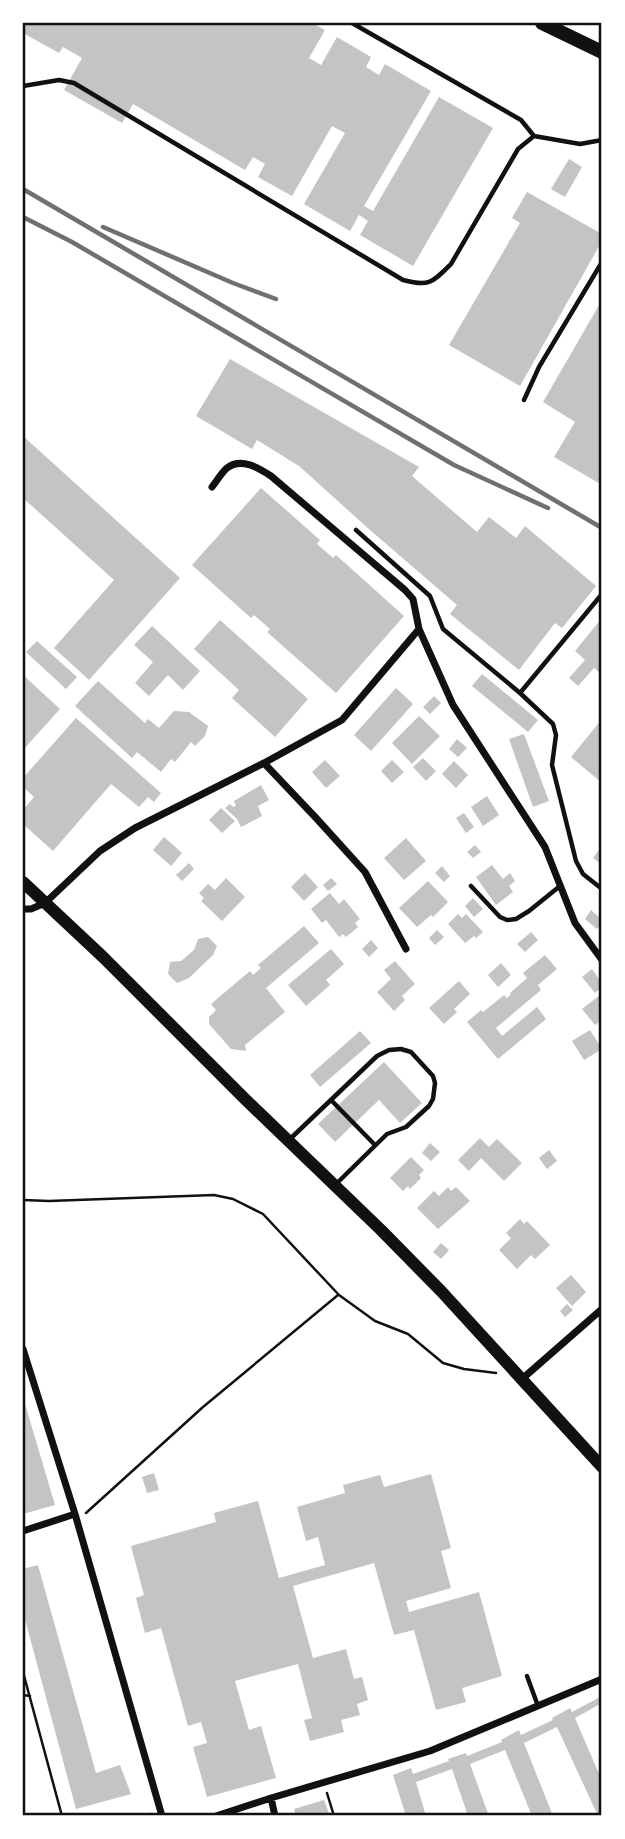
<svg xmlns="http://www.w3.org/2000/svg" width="625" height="1839" viewBox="0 0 625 1839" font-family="Figtree,sans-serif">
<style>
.building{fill:#c4c4c4}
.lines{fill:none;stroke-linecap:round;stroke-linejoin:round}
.path{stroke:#111;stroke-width:2.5}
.service{stroke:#111;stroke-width:4.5}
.minor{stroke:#111;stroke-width:7}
.secondary{stroke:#111;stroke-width:12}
.primary{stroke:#111;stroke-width:14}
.rail{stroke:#707070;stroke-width:4.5}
.neatline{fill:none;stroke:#111;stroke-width:2.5}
</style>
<rect width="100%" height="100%" fill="#fff"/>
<path class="building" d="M23,23H312L325,30L309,58L321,65L337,37L371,57L366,67L379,75L385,64L431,91L364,206L373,211L439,97L493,128L413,266L360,235L368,221L359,215L350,231L304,204L345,133L332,126L292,196L258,177L265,164L253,157L245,170L133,104L122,123L64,90L82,58L63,47L59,53L23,33Z
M569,159L582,167L565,197L551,189Z
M527,192L602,234V241L520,386L449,345L520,223L512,218Z
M602,300V485L554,457L575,422L543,402Z
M230,359L419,467L412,476L477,532L489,517L516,538L525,526L596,586L562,628L555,623L519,670L450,614L457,605L370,530L299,466L257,440L252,449L196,416Z
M23,436L180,578L89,680L54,648L114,580L23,498Z
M261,488L320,540L317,544L333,558L336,555L404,616L336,693L267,632L270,629L254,615L251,618L192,565Z
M602,618V675L594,668L578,686L569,678L585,660L575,651Z
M220,620L308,699L275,737L232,698L239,690L194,649Z
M152,626L200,671L183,690L168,675L149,696L135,683L153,662L134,645Z
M37,641L77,677L66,689L26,652Z
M482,674L538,720L528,732L472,686Z
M23,675L60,709L23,750Z
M98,681L145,723L148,719L159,728L174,711L189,712L208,726L205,736L195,746L191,742L175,762L171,759L161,772L137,752L132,758L75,706Z
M396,688L413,704L371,751L354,735Z
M434,696L441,703L430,714L423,707Z
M419,716L440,736L412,764L392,743Z
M76,718L161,793L154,802L148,797L139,807L111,784L53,851L23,824V810L34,797L23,787V778Z
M602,719V783L571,757Z
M524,734L549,801L533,807L509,739Z
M457,739L467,748L458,757L449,749Z
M423,758L436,771L426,781L413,767Z
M325,760L340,776L326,788L312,772Z
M392,760L404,772L392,783L381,771Z
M454,761L468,775L456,788L442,774Z
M261,785L269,800L258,806L262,816L241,827L237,819L225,808L230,804L233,807L236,806L234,801Z
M487,796L499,815L483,826L471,807Z
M221,808L235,821L222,833L209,820Z
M464,813L474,827L466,833L456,818Z
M164,837L182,853L171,866L153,850Z
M406,838L426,861L404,880L384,858Z
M475,845L481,852L473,858L467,852Z
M602,846V865L593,858Z
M189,863L194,869L182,881L176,875Z
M492,865L503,879L510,873L515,881L509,886L513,892L496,905L476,877Z
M442,866L450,876L444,882L435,873Z
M305,873L318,887L304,901L291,887Z
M226,878L245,897L222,921L201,901L204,898L199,893L208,884L215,890Z
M331,878L337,884L328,891L323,885Z
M428,881L448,902L433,917L431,915L417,927L399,908Z
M330,893L339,904L344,899L360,919L355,923L358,927L346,937L343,934L339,937L326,920L322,923L311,909Z
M473,898L483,909L474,917L465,906Z
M591,910L602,920V923L597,929L585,919Z
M458,914L462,918L466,914L483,932L476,938L474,936L465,943L448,924Z
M304,926L319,943L266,988L285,1012L245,1045L246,1051L231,1049L209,1024V1017L216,1010L211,1004L250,971L253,975L261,968L258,965Z
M437,930L444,937L435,945L429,938Z
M531,932L538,940L525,952L517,944Z
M208,937L217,946L213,955L189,978L177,983L168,974L170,962L181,961L194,950L198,939Z
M371,940L378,948L369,957L362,949Z
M331,949L344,964L326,980L330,985L306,1006L288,985Z
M545,955L557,969L538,985L541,990L496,1028L502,1036L537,1007L546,1019L498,1059L467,1022L481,1010L483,1012L504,995L507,998L511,994L510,993L527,978L523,973Z
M395,961L415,984L402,996L405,1000L394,1011L377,992L391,979L384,970Z
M501,963L511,975L498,987L488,975Z
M592,969L602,983V987L595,993L582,977Z
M459,981L470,994L454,1009L457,1012L444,1024L429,1008Z
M600,995L602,999V1020L595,1025L582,1009Z
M590,1030L602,1049L584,1060L572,1041Z
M360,1031L371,1043L320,1087L310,1075Z
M384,1062L422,1103L400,1123L379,1100L335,1142L318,1124Z
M480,1138L489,1147L497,1139L522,1163L504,1181L481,1158L469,1171L458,1160Z
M430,1143L440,1152L431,1161L422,1153Z
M549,1150L557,1161L547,1169L539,1158Z
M411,1157L424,1170L419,1175L421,1178L410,1189L408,1186L403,1191L390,1178Z
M448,1187L451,1191L456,1187L470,1201L438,1229L417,1208L434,1191L439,1196Z
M520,1219L524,1224L527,1221L550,1245L535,1259L531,1255L517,1269L499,1250L511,1238L506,1233Z
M441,1243L449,1250L441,1259L433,1252Z
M571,1275L586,1292L572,1306L556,1288Z
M567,1304L573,1310L565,1317L560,1311Z
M23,1397L55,1505L23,1514Z
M154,1473L159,1490L147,1493L142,1477Z
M431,1474L451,1548L441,1551L451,1588L406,1601L409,1612L479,1592L502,1676L462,1688L466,1702L436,1710L414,1630L394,1635L374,1563L293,1586L313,1658L346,1649L354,1679L362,1677L368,1700L357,1704L360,1715L341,1720L344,1732L310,1741L304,1720L312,1718L298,1664L235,1681L249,1730L261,1726L276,1778L207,1797L193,1747L207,1743L201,1722L188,1726L161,1628L145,1633L136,1598L144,1595L131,1546L216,1522L214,1513L258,1501L279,1578L325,1565L318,1537L306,1541L297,1507L345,1493L343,1485L380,1475L384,1487Z
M38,1565L96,1773L120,1765L131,1794L76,1809L23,1612V1569Z
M602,1696V1703L575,1718L602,1781V1816H598L557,1727L524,1743L553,1816H532L505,1750L470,1764L489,1816H468L452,1769L416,1782L426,1816H406L393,1775L411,1768L413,1774L449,1761L448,1759L466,1753L467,1756L502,1742L501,1740L519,1730L521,1735L553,1720L552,1718L570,1708L572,1712Z
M324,1800L330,1816H296L294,1809Z"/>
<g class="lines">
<path class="path" d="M23,1200L49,1201L214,1195L233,1199L263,1214L339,1295L375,1321L408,1334L443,1363L464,1369L496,1373
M86,1513L203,1407L338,1295
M23,1672L62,1816
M23,1695L30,1696
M327,1793L334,1816
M143,1816L151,1814"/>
<path class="service" d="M352,23L521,120L534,136L580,144L602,140
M23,86L59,80L74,83L403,280C429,287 432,283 451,264L518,149L534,136
M524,400L539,367L602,262
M356,530L430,596L443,629L520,693L553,724L556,735L552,765L576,861L583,874L602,889
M520,693L602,594
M471,886L500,917L507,920L516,919L529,911L560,886
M331,1100L375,1145
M290,1139L377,1056L389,1050L401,1049L411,1052L433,1076L435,1083L433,1099L429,1106L406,1127L387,1134L335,1185
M527,1676L538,1706"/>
<path class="minor" d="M212,487C217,481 221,473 227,468C241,457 259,468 271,476L405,590L413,599L419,629L453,705L545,847L575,923L602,960
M264,763L317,819L365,872L406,949
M23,909H31L45,903L100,851L135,828L264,763L342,720L419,629
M23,1349L75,1514L162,1816
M522,1379L602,1309
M23,1531L75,1514
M271,1798L275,1816
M216,1816L271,1798L430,1751L602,1679"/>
<path class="secondary" d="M23,882L103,957L245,1099L381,1230L441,1291L602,1467"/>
<path class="primary" d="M542,23L602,52"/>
<path class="rail" d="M23,189L602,528
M23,217L72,242L454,465L548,508
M103,227L233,283L276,299"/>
</g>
<rect width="625" height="1839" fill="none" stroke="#ffffff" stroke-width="49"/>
<rect x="24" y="24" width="576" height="1790" class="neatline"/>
</svg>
